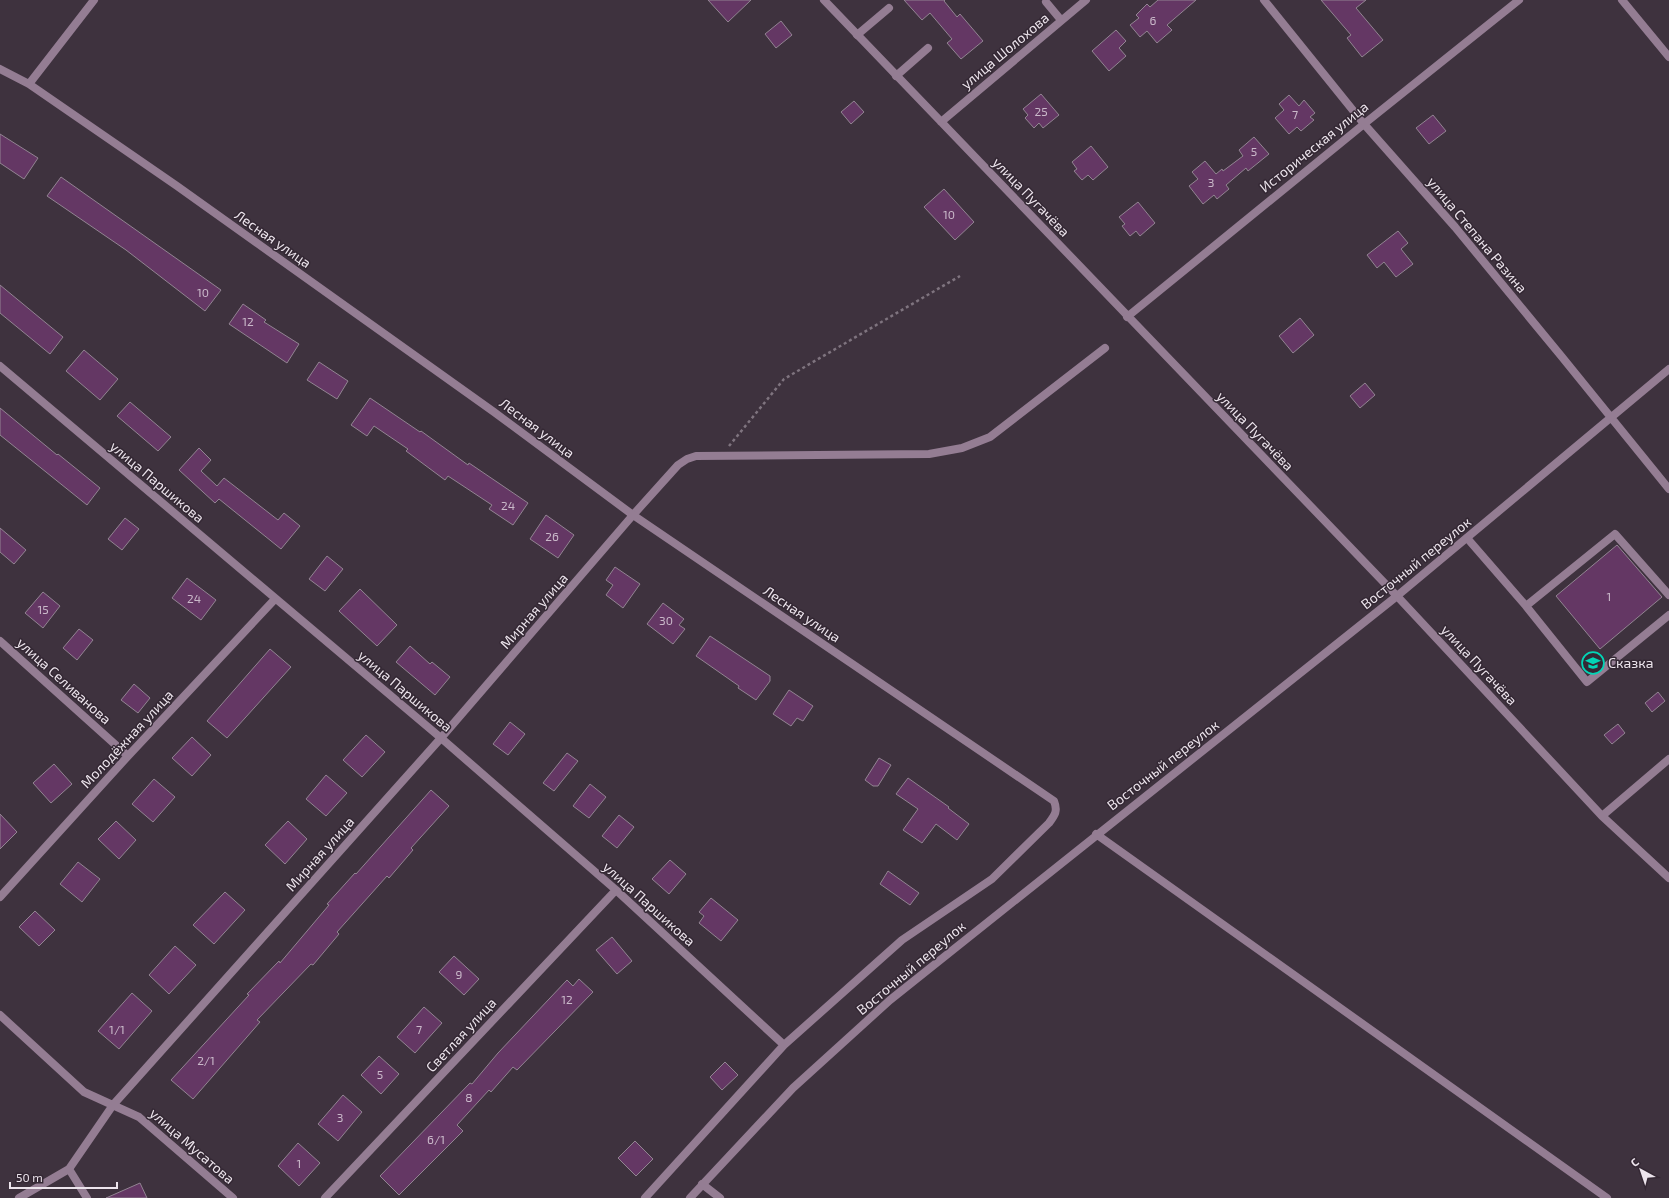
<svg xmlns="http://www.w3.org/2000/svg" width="1669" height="1198" viewBox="0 0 1669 1198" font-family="'Exo 2',sans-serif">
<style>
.building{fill:#643764;stroke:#928492}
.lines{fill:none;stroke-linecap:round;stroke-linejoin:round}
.path{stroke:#7f747f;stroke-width:2.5;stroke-dasharray:3 3;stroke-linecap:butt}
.lane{stroke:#947d93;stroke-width:8}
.street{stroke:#947d93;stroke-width:8}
.labels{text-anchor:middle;stroke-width:3;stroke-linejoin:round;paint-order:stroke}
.number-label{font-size:12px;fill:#cab9ca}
.street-label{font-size:14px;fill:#ece4ec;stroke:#342834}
.poi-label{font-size:14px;fill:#ece4ec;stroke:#342834;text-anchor:start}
</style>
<rect width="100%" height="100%" fill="#3e323e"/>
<path class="building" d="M708,0H751L728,22Z
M904,0H945L944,1L957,17L960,14L983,41L961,59L947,43L952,39L930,13L922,20Z
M1158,0H1196L1167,25L1172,30L1157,43L1147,31L1140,37L1130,25L1139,18L1136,15L1147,4L1150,7Z
M1321,0H1366L1356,8L1383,40L1362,57L1347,38L1351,35Z
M781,21L792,35L776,48L765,34Z
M1116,30L1126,41L1119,48L1126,56L1109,71L1092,51Z
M1041,94L1059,115L1043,128L1039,123L1034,128L1025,118L1028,115L1023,109Z
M1289,95L1299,106L1304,100L1315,113L1310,117L1314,120L1301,131L1297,127L1289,134L1275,118L1284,110L1279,104Z
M854,101L864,112L851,124L841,112Z
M1433,115L1446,131L1429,144L1416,128Z
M0,134L38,158L24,179L0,163Z
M1254,137L1269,154L1248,171L1246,168L1226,185L1229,189L1217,199L1214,195L1203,204L1189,186L1198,179L1192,172L1205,161L1216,174L1222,169L1223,171L1243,156L1239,150Z
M1091,146L1108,167L1093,180L1088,175L1082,180L1074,171L1077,169L1072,162Z
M61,177L221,290L205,311L126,250L47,196Z
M944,189L974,222L955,240L924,207Z
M1138,202L1155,223L1140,236L1136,231L1130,236L1122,226L1125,224L1119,217Z
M1398,231L1408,243L1401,249L1413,264L1396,277L1384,262L1377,268L1367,255Z
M0,285L63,337L50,354L0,313Z
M243,304L266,320L264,322L299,344L287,363L229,324Z
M1300,318L1314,335L1293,353L1279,336Z
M84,350L118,379L100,400L66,371Z
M319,362L348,381L337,399L307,380Z
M1365,383L1375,395L1360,408L1350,396Z
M370,398L420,432L421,431L468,465L469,463L528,503L513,525L489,509L492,505L448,476L445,480L406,451L408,449L374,426L367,436L351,425Z
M130,402L171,437L158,451L117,416Z
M0,408L57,455L58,454L100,488L87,505L0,435Z
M199,448L211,460L201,471L217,486L224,478L278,520L284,513L300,526L281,549L219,499L215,503L179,470Z
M546,515L574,535L558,558L530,539Z
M125,518L139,529L122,550L108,539Z
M0,528L26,550L14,564L0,552Z
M1617,545L1662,597L1600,649L1556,596Z
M327,556L343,569L325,591L309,579Z
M615,567L640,584L623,608L606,595L613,585L606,580Z
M187,578L216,600L201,620L172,598Z
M360,589L397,625L377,646L339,611Z
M43,592L60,606L43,628L25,613Z
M663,603L684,619L679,625L685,629L673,644L647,624Z
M79,629L93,640L77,660L63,648Z
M710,636L770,676V681L756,700L738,688L739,686L696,656Z
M410,646L430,664L432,662L450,677L435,695L396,662Z
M270,649L291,667L227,738L207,721Z
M134,684L150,698L138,713L121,700Z
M789,690L813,706L803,721L797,718L791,726L773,714Z
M1658,692L1665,701L1652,712L1645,703Z
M510,722L525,734L508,755L493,744Z
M1618,724L1625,733L1612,744L1604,735Z
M366,735L385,752L362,777L343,760Z
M192,737L211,755L192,776L172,758Z
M567,753L578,761L554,791L543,783Z
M879,758L891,765L878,786H873L865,780Z
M54,764L72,784L51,803L33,783Z
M326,775L347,793L326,816L306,799Z
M908,778L949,807L948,808L969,824L957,840L936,824L922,843L903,830L918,809L896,794Z
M154,779L175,797L153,822L132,804Z
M590,784L606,797L589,818L573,806Z
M431,790L449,806L411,848L413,850L389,878L387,876L337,932L339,934L313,965L311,964L257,1020L260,1022L193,1099L171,1080L249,995L247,994L279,961L280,963L329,905L327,904L355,873L356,874Z
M0,814L17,832L0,849Z
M619,815L634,827L617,848L602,836Z
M116,821L136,840L119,859L98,839Z
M288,821L307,839L285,864L265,845Z
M670,860L686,874L669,894L652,879Z
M78,862L100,879L82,902L60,884Z
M888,871L919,893L910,905L880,884Z
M225,892L245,910L214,944L193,925Z
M711,898L738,920L721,941L699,923L704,916L699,912Z
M35,911L55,930L39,946L19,927Z
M612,937L632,961L617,974L596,950Z
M175,946L196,965L169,994L149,975Z
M454,956L479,979L464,995L439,972Z
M579,979L593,992L517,1070L513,1067L491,1092L489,1090L457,1125L463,1131L399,1195L380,1176L470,1083L472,1084L498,1053L567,980L573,986Z
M132,993L152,1011L119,1049L98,1031Z
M424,1007L442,1023L415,1053L397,1037Z
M379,1056L399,1074L381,1094L361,1075Z
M725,1062L738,1075L722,1090L710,1077Z
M343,1095L362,1112L338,1141L318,1124Z
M635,1141L653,1159L636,1176L618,1158Z
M298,1143L320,1163L299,1186L278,1166Z
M140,1183L147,1198H106Z"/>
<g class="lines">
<path class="path" d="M729,446L784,379L960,276"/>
<path class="lane" d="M1046,2L1061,20
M857,35L889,8
M896,76L928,48
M633,515L678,465L687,459L696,456L929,454L962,448L990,437L1105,348
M1467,538L1526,606L1587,682L1669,615
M1526,606L1615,534L1669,595"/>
<path class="street" d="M824,0L1397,596L1602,816L1669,878
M1264,0L1364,124L1455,227L1562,357L1669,489
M1622,0L1669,57
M0,69L29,84L177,186L494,412L633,515L1054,801C1058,811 1055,815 1049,823L992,879L902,940L784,1045L645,1198
M29,84L94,0
M941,122L1086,0
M1127,317L1364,124L1519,0
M0,366L441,738L616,890L784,1045
M0,641L128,756
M1602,816L1669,759
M1096,834L1607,1198
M0,897L128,756L275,599
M0,1015L84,1092L139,1117L233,1198
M69,1169L87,1198
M702,1184L720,1198
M19,1198L69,1169L113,1105L441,738L633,515
M325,1198L616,890
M690,1198L793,1088L890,1000L1397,596L1669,369"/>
</g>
<defs>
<g id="school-ring" transform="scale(1.15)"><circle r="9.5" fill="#342834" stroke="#03d5b6" stroke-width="1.5"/><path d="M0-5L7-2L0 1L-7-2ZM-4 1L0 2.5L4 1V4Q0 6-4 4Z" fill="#03d5b6"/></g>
</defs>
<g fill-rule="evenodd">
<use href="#school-ring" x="1593" y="663"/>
</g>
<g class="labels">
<g class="number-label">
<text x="1153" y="25">6</text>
<text x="1041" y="116">25</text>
<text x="1295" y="119">7</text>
<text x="1254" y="156">5</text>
<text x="1211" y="187">3</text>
<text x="949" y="219">10</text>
<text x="203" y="297">10</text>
<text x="248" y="326">12</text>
<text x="508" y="510">24</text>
<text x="552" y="541">26</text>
<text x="1609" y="601">1</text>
<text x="194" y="603">24</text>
<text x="43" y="614">15</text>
<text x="666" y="625">30</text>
<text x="459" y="979">9</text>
<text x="567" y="1004">12</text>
<text x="117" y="1034">1/1</text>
<text x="419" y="1034">7</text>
<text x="206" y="1065">2/1</text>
<text x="380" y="1079">5</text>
<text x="469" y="1102">8</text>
<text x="340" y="1122">3</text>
<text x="436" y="1144">6/1</text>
<text x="299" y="1168">1</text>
</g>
<g class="street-label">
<text transform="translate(1005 51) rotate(-40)" y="5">улица Шолохова</text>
<text transform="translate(1314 147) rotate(-39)" y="5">Историческая улица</text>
<text transform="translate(1031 197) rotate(46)" y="5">улица Пугачёва</text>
<text transform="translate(1477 235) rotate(50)" y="5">улица Степана Разина</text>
<text transform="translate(273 239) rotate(35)" y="5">Лесная улица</text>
<text transform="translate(537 428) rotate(37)" y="5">Лесная улица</text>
<text transform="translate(1255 431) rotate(46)" y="5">улица Пугачёва</text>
<text transform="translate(157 482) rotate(40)" y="5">улица Паршикова</text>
<text transform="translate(1416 563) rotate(-39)" y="5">Восточный переулок</text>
<text transform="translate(534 611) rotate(-49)" y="5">Мирная улица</text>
<text transform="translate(802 614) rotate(34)" y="5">Лесная улица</text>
<text transform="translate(1479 665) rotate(47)" y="5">улица Пугачёва</text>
<text transform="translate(64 681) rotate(42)" y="5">улица Селиванова</text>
<text transform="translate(405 691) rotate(40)" y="5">улица Паршикова</text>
<text transform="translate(127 739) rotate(-47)" y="5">Молодёжная улица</text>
<text transform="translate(1163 765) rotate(-38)" y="5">Восточный переулок</text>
<text transform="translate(320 854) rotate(-48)" y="5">Мирная улица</text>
<text transform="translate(649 904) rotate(42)" y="5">улица Паршикова</text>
<text transform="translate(911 968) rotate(-40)" y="5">Восточный переулок</text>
<text transform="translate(461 1035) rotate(-47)" y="5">Светлая улица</text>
<text transform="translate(192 1146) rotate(41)" y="5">улица Мусатова</text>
</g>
<g class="poi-label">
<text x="1608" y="668">Сказка</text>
</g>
</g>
<g transform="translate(1641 1170) rotate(320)" stroke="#342834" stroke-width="3" paint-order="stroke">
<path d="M0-3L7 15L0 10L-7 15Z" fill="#ece4ec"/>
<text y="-6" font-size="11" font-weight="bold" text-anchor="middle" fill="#ece4ec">С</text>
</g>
<path d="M10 1182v6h107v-6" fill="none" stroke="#ece4ec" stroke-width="2"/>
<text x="16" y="1182" font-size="12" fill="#ece4ec" stroke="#342834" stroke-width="3" paint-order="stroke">50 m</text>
</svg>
